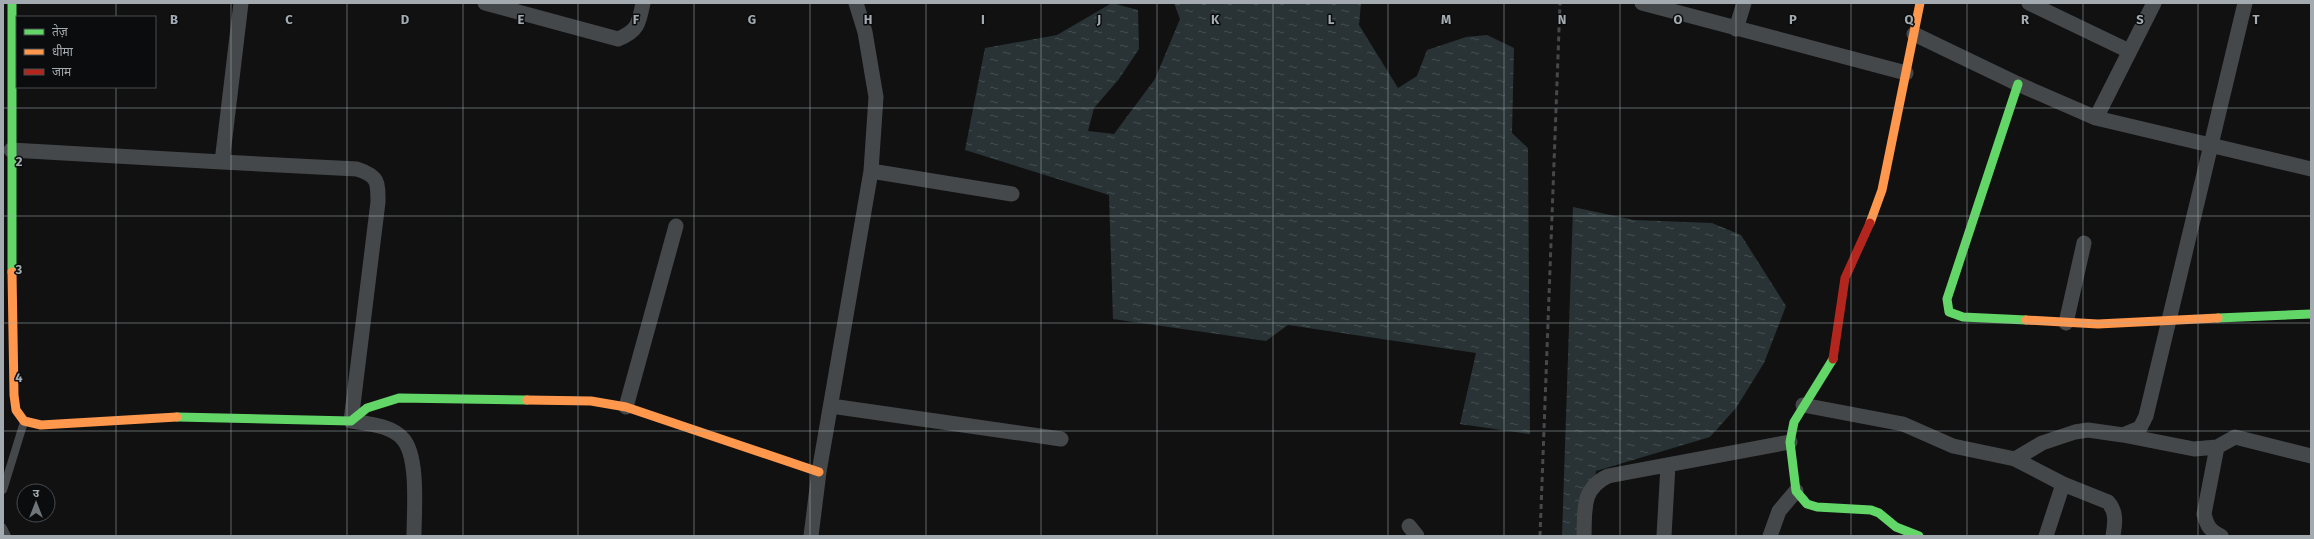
<svg xmlns="http://www.w3.org/2000/svg" width="2314" height="539" viewBox="0 0 2314 539" font-family="'Fira Sans','Noto Sans Devanagari',sans-serif">
<style>
.water{fill:url(#water-ripples)}
.lines{fill:none;stroke-linecap:round;stroke-linejoin:round}
.lane{stroke:#45484a;stroke-width:8}
.street{stroke:#45484a;stroke-width:15}
.fast{stroke:#63d668;stroke-width:9}
.slow{stroke:#ff974d;stroke-width:9}
.jam{stroke:#b3261e;stroke-width:9}
.rail{stroke:#464849;stroke-width:3;stroke-dasharray:5 4;stroke-linecap:butt}
.grid{fill:none;stroke:#a3abb1;stroke-width:1;stroke-opacity:0.55}
.grid-label{font-size:13px;text-anchor:middle;font-weight:bold;fill:#a3abb1;stroke:#0b0c0d;stroke-width:3;stroke-linejoin:round;paint-order:stroke}
</style>
<defs>
<pattern id="water-ripples" width="26" height="14" patternUnits="userSpaceOnUse"><rect width="26" height="14" fill="#293335"/><path d="M2 4q2-2 4 0t4 0M15 11q2-2 4 0t4 0" fill="none" stroke="#454e50"/></pattern>
</defs>
<rect width="100%" height="100%" fill="#111"/>
<path class="water" d="M1112,3L1138,10L1139,49L1119,79L1094,108L1088,131L1114,134L1155,79L1180,19L1174,3H1361L1359,25L1398,88L1417,76L1427,50L1466,37L1487,35L1514,48L1512,133L1528,148L1530,434L1460,424L1476,353L1288,325L1266,341L1113,319L1109,195L965,150L985,48L1057,35Z
M1573,207L1634,220L1712,223L1741,235L1786,306L1764,363L1736,408L1710,437L1596,471L1590,536H1562Z"/>
<g class="lines">
<path class="lane" d="M3,490L24,422
M3,528L7,536"/>
<path class="street" d="M485,3L618,39C638,31 639,23 643,3
M1642,3L1906,73
M2029,3L2129,51
M1736,29L1744,3
M1914,34L2018,84L2096,118L2154,3
M2096,118L2311,169
M11,150L222,162L241,3
M222,162L357,169C378,176 378,181 378,202L351,421C368,424 391,425 403,439C419,457 414,512 414,536
M871,171L1012,194
M2066,323L2084,243
M1803,405L1903,424L1953,446L2015,459L2063,484L2046,536
M831,406L1061,439
M626,407L676,226
M2123,435L2194,449L2217,447L2235,437L2311,456
M2217,447L2204,514C2207,526 2210,531 2221,536
M2015,459L2042,443L2075,432L2088,430L2123,435L2140,428L2146,416L2245,3
M2063,484L2108,502C2117,512 2115,523 2113,536
M1409,526L1417,536
M811,536L819,472L871,171L876,97L865,32L856,3
M1584,536C1585,510 1581,489 1608,476L1790,442
M1664,536L1668,465
M1770,536L1779,511L1796,491"/>
<path class="fast" d="M12,3V272
M2018,84L1947,299L1949,312L1963,317L2026,320
M2218,318L2311,314
M1833,359L1794,422L1790,442L1796,491L1807,504L1817,507L1871,510L1879,513L1896,527L1919,536
M177,417L351,421L367,408L399,398L527,400"/>
<path class="slow" d="M1870,223L1882,190L1920,3
M12,272L14,395L16,410L24,421L41,425L177,417
M2026,320L2098,324L2218,318
M527,400L591,401L626,407L819,472"/>
<path class="jam" d="M1833,359L1845,278L1870,223"/>
<path class="rail" d="M1540,536L1560,3"/>
</g>
<path class="grid" d="M116,3V17M231,3V536M347,3V536M463,3V536M578,3V536M694,3V536M810,3V536M926,3V536M1041,3V536M1157,3V536M1273,3V536M1388,3V536M1504,3V536M1620,3V536M1736,3V536M1851,3V536M1967,3V536M2083,3V536M2198,3V536M116,87V536M3,108H2311M3,216H2311M3,323H2311M3,431H2311"/>
<g class="grid-label">
<text x="174" y="24">B</text>
<text x="289" y="24">C</text>
<text x="405" y="24">D</text>
<text x="521" y="24">E</text>
<text x="636" y="24">F</text>
<text x="752" y="24">G</text>
<text x="868" y="24">H</text>
<text x="983" y="24">I</text>
<text x="1099" y="24">J</text>
<text x="1215" y="24">K</text>
<text x="1331" y="24">L</text>
<text x="1446" y="24">M</text>
<text x="1562" y="24">N</text>
<text x="1678" y="24">O</text>
<text x="1793" y="24">P</text>
<text x="1909" y="24">Q</text>
<text x="2025" y="24">R</text>
<text x="2140" y="24">S</text>
<text x="2256" y="24">T</text>
<text x="19" y="166">2</text>
<text x="19" y="274">3</text>
<text x="19" y="382">4</text>
</g>
<rect width="2314" height="539" fill="none" stroke="#a3abb1" stroke-width="8"/>
<rect x="16" y="16" width="140" height="72" fill="#0b0c0d" stroke="#484c4f"/>
<rect x="24" y="29" width="20" height="6" fill="#63d668" stroke="#484c4f"/>
<text x="52" y="36" font-size="12" fill="#a3abb1">तेज़</text>
<rect x="24" y="49" width="20" height="6" fill="#ff974d" stroke="#484c4f"/>
<text x="52" y="56" font-size="12" fill="#a3abb1">धीमा</text>
<rect x="24" y="69" width="20" height="6" fill="#b3261e" stroke="#484c4f"/>
<text x="52" y="76" font-size="12" fill="#a3abb1">जाम</text>
<g transform="translate(36 503)"><circle r="19" fill="#0b0c0d" stroke="#484c4f"/>
<path d="M0-3L7 15L0 10L-7 15Z" fill="#707579"/>
<text y="-6" font-size="11" font-weight="bold" text-anchor="middle" fill="#a3abb1">उ</text>
</g>
</svg>
